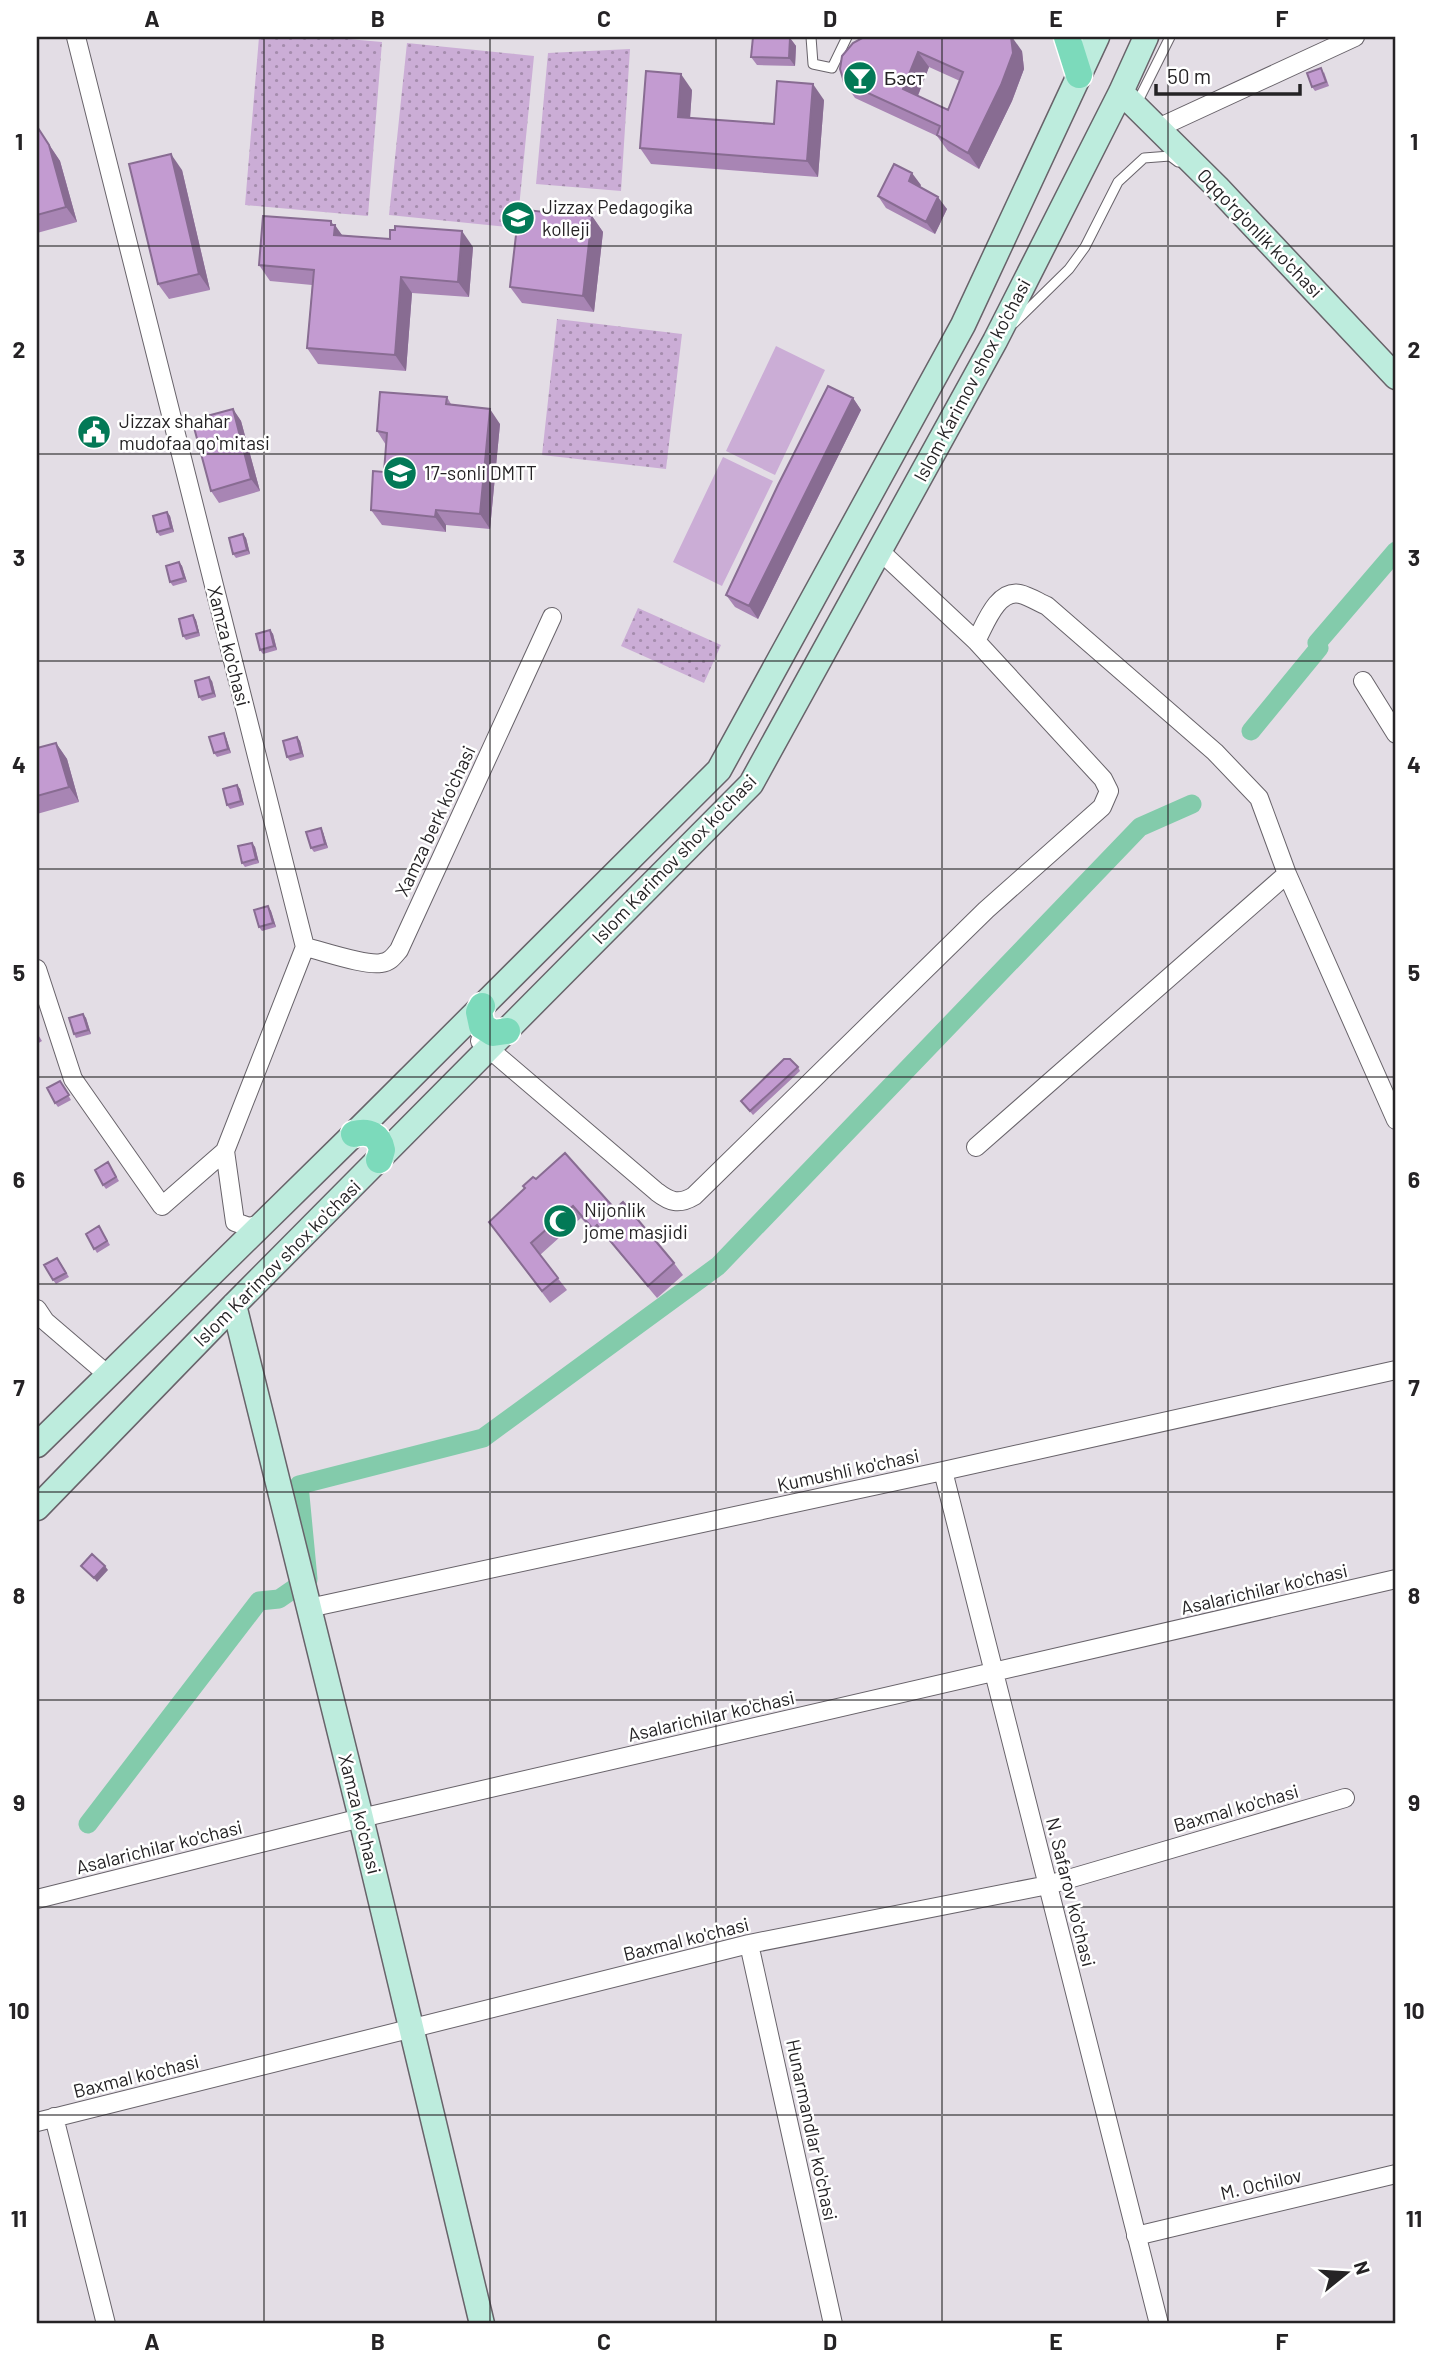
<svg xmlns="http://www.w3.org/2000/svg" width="1433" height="2361" viewBox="0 0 1433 2361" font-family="Barlow,sans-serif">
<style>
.grass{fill:url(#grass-dots)}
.park{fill:#cbadd6}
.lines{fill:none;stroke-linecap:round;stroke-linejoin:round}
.canal{stroke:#83cbab;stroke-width:19}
.lane-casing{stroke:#68636a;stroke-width:11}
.street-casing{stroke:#68636a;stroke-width:20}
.secondary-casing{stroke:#68636a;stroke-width:27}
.primary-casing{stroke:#fff;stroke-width:29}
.lane{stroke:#fff;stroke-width:9}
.street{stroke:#fff;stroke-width:18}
.secondary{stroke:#bdecdd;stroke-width:24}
.primary{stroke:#7cdabb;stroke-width:26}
.wall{fill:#a885b4;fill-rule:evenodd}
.shaded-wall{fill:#886c92}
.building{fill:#c39bd1;stroke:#886c92;stroke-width:2;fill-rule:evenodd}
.grid{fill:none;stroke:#252325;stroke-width:2;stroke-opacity:0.55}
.labels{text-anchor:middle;stroke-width:5;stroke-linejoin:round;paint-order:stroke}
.poi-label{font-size:19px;fill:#252325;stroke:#fff;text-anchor:start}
.street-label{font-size:19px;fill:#252325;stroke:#fff}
.neatline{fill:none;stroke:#252325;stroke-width:2.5}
.grid-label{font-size:23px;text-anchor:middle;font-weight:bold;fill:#252325}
</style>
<defs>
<pattern id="grass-dots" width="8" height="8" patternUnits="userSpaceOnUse" patternTransform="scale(1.75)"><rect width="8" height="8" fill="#cbadd6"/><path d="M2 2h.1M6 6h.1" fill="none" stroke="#a58cad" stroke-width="1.8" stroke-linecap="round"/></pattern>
</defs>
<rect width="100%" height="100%" fill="#e3dde5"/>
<path class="grass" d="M259,37H326L382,42L368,216L245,205Z
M407,43L534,56L517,228L389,215Z
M630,49L621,191L536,184L548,53Z
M557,319L682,334L666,469L542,455Z
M638,608L721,645L704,683L621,646Z"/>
<path class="park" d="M776,346L825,370L775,475L726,451Z
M723,457L773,481L722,586L673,562Z"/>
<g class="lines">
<path class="canal" d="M1251,731L1319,648L1317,643L1396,551
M88,1824L259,1601L279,1599L308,1579L299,1485L483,1438L718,1266L1140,827L1192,804"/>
<g class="lane-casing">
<path id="lane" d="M811,37L813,64L832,68L847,37
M1136,105L1170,37
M1014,323L1069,269L1085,247L1118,182L1144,158L1170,156L1178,162"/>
</g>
<g class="street-casing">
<path id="street" d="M76,37L305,947L225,1151L235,1222L249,1227L261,1224
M1158,128L1355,37
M976,641C985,625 997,589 1020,594C1029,596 1038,602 1047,606L1215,752L1259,798L1287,874
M1363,681L1396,734
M305,947C323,951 365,966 381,963C390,962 394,956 399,950L552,617
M37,969L73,1079L162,1206L225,1151
M480,1041L657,1192C670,1202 679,1205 694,1196L986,910L1102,807L1109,791L1103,779L976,641L880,551
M976,1147L1287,874L1396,1120
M37,1309L45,1321L108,1375
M943,1471L1159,2324
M309,1608L943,1471L1396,1370
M37,1899L361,1818L1396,1579
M749,1944L833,2324
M54,2117L106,2324
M37,2122L749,1944L1048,1885L1345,1798
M1136,2236L1396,2174"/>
</g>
<g class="secondary-casing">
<path id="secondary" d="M1121,92L1217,187L1396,377
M234,1305L361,1818L482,2324
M37,1445L354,1134L719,770L963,325L1097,37
M37,1508L234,1305L751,784L995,341L1121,92L1146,37"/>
</g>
<g class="primary-casing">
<path id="primary" d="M1067,37L1079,75
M482,1006L479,1012L482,1026L493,1033L507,1031
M354,1134C369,1130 379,1135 382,1150L379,1160"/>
</g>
<use href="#lane" class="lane"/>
<use href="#street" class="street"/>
<use href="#secondary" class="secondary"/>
<use href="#primary" class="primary"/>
</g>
<path class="wall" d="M864,37L1022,51L1024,69L1012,101L979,169L948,151L937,136L855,98L844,82ZM929,67L960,81L948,110L918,96Z
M790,38L796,46L795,66L757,65L751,57Z
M1324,72L1329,86L1315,91L1312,87Z
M692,90L690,118L774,124L824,100L818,177L651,164L640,148Z
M37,128H38L60,161L77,222L37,233Z
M182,170L210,290L169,299L158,284Z
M921,185L920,187L947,209L935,234L886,208L878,196Z
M577,207L583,215L592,216L603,232L594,312L522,303L510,287L552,213Z
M334,225L342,235L473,247L469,297L412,293L406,371L318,364L307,348L312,285L270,281L259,265Z
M447,397L451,404L500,424L490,529L446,525V532L382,525L371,510L384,472L386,445L377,431Z
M853,398L861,410L758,619L735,607L726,595Z
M233,409L241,421L260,491L219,503L211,491Z
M167,512L170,516L174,532L160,536L157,532Z
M243,534L246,538L250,554L236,558L233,554Z
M179,562L182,566L187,582L173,586L170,582Z
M193,615L196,620L200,636L186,640L183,636Z
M270,630L273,634L277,650L263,654L260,650Z
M212,681L216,697L202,701L199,697Z
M226,737L231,753L217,757L214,753Z
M297,737L300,741L304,757L290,761L287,757Z
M56,743L67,759L79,802L37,814V748Z
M237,785L240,789L244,805L230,809L227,805Z
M323,832L328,848L314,852L311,848Z
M252,843L255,847L259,863L245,867L242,863Z
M268,906L271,911L276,927L262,931L259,927Z
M83,1014L86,1018L91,1034L76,1038L74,1034Z
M37,1033L42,1041L37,1044Z
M798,1067L800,1071L753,1115L741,1101Z
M60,1081L71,1100L58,1107L55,1103Z
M108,1162L119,1181L106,1189L103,1185Z
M536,1179L615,1209L674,1263L683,1275L657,1298L606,1237L602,1241L581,1218L540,1255L567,1290L550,1303L489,1222Z
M99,1226L110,1245L97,1253L86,1234Z
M60,1262L69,1277L56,1284L53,1280Z"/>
<path class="shaded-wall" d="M1011,37H1012L1022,51L1024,69L1012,101L979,169L968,153Z
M790,38L796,46L795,66L789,58Z
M918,52L929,67L914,105L903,89Z
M681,74L692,90L689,132L678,117Z
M813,84L824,100L818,177L807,161Z
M38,128L60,161L77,222L66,207Z
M171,154L182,170L210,290L199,274Z
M912,173L921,185L917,193L909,181Z
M938,197L947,209L935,234L926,222Z
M577,207L588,223L576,214Z
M592,216L603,232L594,312L583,296Z
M331,221L334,226L335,225L346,241L334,235L331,225Z
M462,231L473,247L469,297L458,282Z
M401,277L412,293L406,371L395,355Z
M853,398L861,410L758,619L749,606Z
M233,409L241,421L260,491L251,479Z
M490,409L500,424L490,529L480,514Z
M436,510L446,525V532L435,517Z
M167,512L170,516L174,532L171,528Z
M243,534L246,538L250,554L247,550Z
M179,562L182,566L187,582L184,578Z
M193,615L196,620L200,636L198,632Z
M270,630L273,634L277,650L274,646Z
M209,677L212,681L216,697L213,693Z
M224,733L226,737L231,753L228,749Z
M297,737L300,741L304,757L301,753Z
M56,743L67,759L79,802L69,787Z
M237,785L240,789L244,805L241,801Z
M321,828L323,832L328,848L325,844Z
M252,843L255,847L259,863L256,859Z
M268,906L271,911L276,927L273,923Z
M83,1014L86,1018L91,1034L88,1030Z
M105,1566L108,1570L97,1582L94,1578Z"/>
<path class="building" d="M753,37L790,38L789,58L751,57Z
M864,37H1011L1013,53L1001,85L968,153L937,135L940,126L844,82L840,69L842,56L853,43ZM918,52L963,72L948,110L903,89Z
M1321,68L1326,82L1312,87L1307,73Z
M646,71L681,74L678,117L774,124L777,81L813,84L807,161L640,148Z
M37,128H38L49,145L66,207L37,215Z
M171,154L199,274L158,284L129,164Z
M894,164L912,173L909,181L938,197L926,222L878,196Z
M553,204L577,207L576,214L592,216L583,296L510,287L519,209L552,213Z
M263,216L331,221V225H335L334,235L390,239V230H395V226L462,231L458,282L401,277L395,355L307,348L314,270L259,265Z
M828,386L853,398L749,606L726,595L778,485Z
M380,392L447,397L446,404L490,409L480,514L436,510L435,517L371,510L373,471L384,472L387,433L377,431Z
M233,409L251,479L211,491L192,420Z
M167,512L171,528L157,532L153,516Z
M243,534L247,550L233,554L229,538Z
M179,562L184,578L170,582L166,566Z
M193,615L198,632L183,636L179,619Z
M270,630L274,646L260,650L256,634Z
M209,677L213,693L199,697L195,681Z
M224,733L228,749L214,753L209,737Z
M297,737L301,753L287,757L283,741Z
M56,743L69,787L37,796V748Z
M237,785L241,801L227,805L223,789Z
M321,828L325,844L311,848L306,832Z
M252,843L256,859L242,863L238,846Z
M268,906L273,923L259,927L254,910Z
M83,1014L88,1030L74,1034L69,1018Z
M784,1059H790L798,1067L750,1111L741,1101Z
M60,1081L69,1095L55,1103L47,1088Z
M565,1153L615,1209L623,1202L674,1263L648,1286L597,1225L593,1229L573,1206L531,1243L558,1278L542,1291L489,1222L525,1188L523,1186L533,1177L536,1179Z
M108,1162L116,1177L103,1185L95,1170Z
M99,1226L107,1241L94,1249L86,1234Z
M57,1258L66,1273L53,1280L44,1265Z
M92,1554L105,1566L94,1578L81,1566Z"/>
<path class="grid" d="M264,37V2324M490,37V2324M716,37V2324M942,37V2324M1168,37V2324M37,246H1396M37,454H1396M37,661H1396M37,869H1396M37,1077H1396M37,1284H1396M37,1492H1396M37,1700H1396M37,1907H1396M37,2115H1396"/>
<defs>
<g id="bar-disc" transform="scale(1.75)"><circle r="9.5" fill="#037956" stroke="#fff"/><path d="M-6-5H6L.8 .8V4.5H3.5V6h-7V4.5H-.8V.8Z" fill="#fff"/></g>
<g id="university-disc" transform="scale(1.75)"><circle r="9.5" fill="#037956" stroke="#fff"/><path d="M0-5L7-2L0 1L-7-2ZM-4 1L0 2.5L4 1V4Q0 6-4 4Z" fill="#fff"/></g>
<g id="civic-disc" transform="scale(1.75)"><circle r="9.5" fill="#037956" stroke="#fff"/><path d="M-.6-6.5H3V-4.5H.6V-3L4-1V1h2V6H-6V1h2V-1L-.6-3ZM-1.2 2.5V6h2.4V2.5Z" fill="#fff"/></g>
<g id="school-disc" transform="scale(1.75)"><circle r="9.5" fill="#037956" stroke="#fff"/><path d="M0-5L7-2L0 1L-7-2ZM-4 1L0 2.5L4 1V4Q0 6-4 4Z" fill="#fff"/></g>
<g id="mosque-disc" transform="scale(1.75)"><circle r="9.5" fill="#037956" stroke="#fff"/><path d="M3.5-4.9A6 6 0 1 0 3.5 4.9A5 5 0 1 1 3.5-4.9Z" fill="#fff"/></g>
</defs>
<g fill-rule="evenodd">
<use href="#bar-disc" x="860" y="78"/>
<use href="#university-disc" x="518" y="218"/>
<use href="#civic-disc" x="94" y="432"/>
<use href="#school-disc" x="400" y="473"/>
<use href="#mosque-disc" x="560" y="1221"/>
</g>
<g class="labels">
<g class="poi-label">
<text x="884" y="85">Бэст</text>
<text x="542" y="214">Jizzax Pedagogika<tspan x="542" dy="22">kolleji</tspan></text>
<text x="119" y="428">Jizzax shahar<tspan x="119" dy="22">mudofaa qoʻmitasi</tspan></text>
<text x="424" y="480">17-sonli DMTT</text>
<text x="584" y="1217">Nijonlik<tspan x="584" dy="22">jome masjidi</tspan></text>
</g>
<g class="street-label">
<text transform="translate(1260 233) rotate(46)" y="7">Oqqo'rg'onlik ko'chasi</text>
<text transform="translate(972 380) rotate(-62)" y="7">Islom Karimov shox ko'chasi</text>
<text transform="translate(229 646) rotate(76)" y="7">Xamza ko'chasi</text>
<text transform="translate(435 821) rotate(-65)" y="7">Xamza berk ko'chasi</text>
<text transform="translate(674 859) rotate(-46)" y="7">Islom Karimov shox ko'chasi</text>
<text transform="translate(277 1263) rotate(-45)" y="7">Islom Karimov shox ko'chasi</text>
<text transform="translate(848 1470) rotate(-12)" y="7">Kumushli ko'chasi</text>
<text transform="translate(1264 1589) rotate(-13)" y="7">Asalarichilar ko'chasi</text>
<text transform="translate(711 1716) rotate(-13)" y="7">Asalarichilar ko'chasi</text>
<text transform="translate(1236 1808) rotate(-16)" y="7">Baxmal ko'chasi</text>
<text transform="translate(360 1814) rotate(76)" y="7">Xamza ko'chasi</text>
<text transform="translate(159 1847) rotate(-14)" y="7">Asalarichilar ko'chasi</text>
<text transform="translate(1071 1892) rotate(76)" y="7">N. Safarov ko'chasi</text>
<text transform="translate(686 1939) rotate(-14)" y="7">Baxmal ko'chasi</text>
<text transform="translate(136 2076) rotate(-14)" y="7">Baxmal ko'chasi</text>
<text transform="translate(812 2130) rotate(78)" y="7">Hunarmandlar ko'chasi</text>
<text transform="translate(1261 2184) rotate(-13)" y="7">M. Ochilov</text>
</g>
</g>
<rect width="1433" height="2361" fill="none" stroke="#ffffff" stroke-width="77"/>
<g transform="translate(1346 2273) rotate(72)" stroke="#ffffff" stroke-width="5" paint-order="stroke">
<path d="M0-5L12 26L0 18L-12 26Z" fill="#252325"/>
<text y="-10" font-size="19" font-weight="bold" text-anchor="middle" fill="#252325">N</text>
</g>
<path d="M1156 84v10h144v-10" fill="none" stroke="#252325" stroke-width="3.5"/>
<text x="1167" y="84" font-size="21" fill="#252325" stroke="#ffffff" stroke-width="5" paint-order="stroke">50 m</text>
<rect x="38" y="38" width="1356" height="2284" class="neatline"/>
<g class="grid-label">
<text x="152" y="27">A</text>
<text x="378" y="27">B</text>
<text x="604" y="27">C</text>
<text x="830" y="27">D</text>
<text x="1056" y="27">E</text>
<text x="1282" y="27">F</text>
<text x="19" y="150">1</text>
<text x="1414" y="150">1</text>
<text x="19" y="358">2</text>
<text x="1414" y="358">2</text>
<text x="19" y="566">3</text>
<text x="1414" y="566">3</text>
<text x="19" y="773">4</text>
<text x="1414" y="773">4</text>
<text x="19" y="981">5</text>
<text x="1414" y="981">5</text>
<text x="19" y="1188">6</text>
<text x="1414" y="1188">6</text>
<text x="19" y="1396">7</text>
<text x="1414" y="1396">7</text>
<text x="19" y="1604">8</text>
<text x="1414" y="1604">8</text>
<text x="19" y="1811">9</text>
<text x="1414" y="1811">9</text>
<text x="19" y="2019">10</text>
<text x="1414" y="2019">10</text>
<text x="19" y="2227">11</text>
<text x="1414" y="2227">11</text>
<text x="152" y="2350">A</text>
<text x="378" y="2350">B</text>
<text x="604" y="2350">C</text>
<text x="830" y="2350">D</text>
<text x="1056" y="2350">E</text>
<text x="1282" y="2350">F</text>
</g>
</svg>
